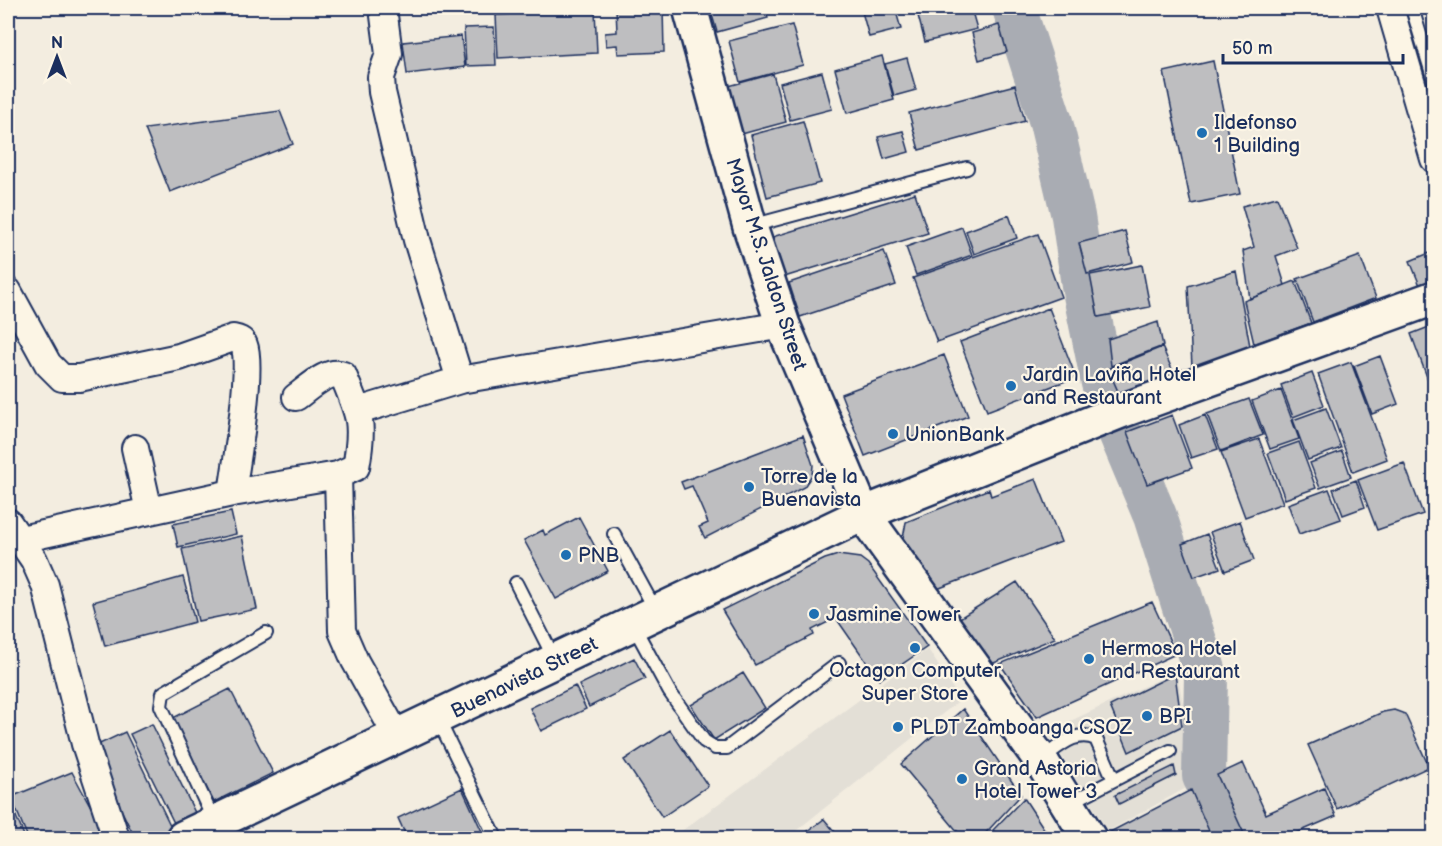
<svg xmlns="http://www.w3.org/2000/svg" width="1442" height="846" viewBox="0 0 1442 846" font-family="'Balsamiq Sans',sans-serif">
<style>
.built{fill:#e3dfd6}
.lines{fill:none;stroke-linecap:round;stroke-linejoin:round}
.river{stroke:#a9acb3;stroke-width:44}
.building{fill:#bebec0;stroke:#1b2f5e;stroke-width:1.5}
.service-casing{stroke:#1b2f5e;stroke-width:16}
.minor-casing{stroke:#1b2f5e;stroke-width:30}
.secondary-casing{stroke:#1b2f5e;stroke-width:38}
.service{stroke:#fcf5e5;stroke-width:12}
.minor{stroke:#fcf5e5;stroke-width:26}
.secondary{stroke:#fcf5e5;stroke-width:33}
.poi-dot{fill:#1f6fb2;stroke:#fcf5e5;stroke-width:2}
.labels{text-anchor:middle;stroke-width:4.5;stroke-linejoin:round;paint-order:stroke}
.poi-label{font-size:20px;fill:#1b2f5e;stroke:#fcf5e5;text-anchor:start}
.street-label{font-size:20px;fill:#1b2f5e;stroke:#fcf5e5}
</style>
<rect width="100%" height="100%" fill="#f3ede0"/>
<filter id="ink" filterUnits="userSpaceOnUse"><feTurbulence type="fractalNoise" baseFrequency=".0167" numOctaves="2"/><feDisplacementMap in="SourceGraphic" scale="12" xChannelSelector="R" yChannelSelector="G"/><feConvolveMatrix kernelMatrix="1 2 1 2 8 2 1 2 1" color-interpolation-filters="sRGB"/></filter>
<g filter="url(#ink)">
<path class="built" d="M928,649L960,700L787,838H672Z
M1177,671L1197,782L1108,831L1047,732Z"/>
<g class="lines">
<path class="river" d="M1014,8L1051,122L1073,216L1083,285L1103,383L1119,430L1155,516L1206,676L1204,776L1234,838"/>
</g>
<path class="building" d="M616,8H663L664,52L618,54L617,45L606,46L605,33L617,32Z
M710,8H765L768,18L717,32Z
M861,8H895L901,29L869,37Z
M916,8H971L977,29L925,42Z
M595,10L597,53L498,58L496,15Z
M792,25L803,65L740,82L729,41Z
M999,25L1007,52L979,60L972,33Z
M494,27L496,65L466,66L464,28Z
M461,36L465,67L407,74L403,42Z
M882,56L894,100L847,113L835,69Z
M907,58L916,90L894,96L885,64Z
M1213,61L1240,194L1191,204L1164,72Z
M822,72L832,109L790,120L780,83Z
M773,74L786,122L738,135L725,87Z
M1015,85L1025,121L919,150L909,113Z
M280,111L293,144L170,192L145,129Z
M803,121L820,183L767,197L751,135Z
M903,131L909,152L884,159L878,137Z
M915,193L928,233L781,278L769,238Z
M1277,197L1297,248L1276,256L1285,285L1250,299L1243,251L1254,247L1242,206Z
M1009,215L1017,238L974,254L966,231Z
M962,227L972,255L916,275L906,247Z
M1125,231L1133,262L1087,274L1079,243Z
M1038,234L1061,297L937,342L913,278Z
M884,251L896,285L800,317L789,283Z
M1434,251V282L1421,288L1410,261Z
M1360,256L1376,298L1313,322L1297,279Z
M1142,265L1150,307L1098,317L1090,275Z
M1236,271L1250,346L1192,367L1188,286Z
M1295,281L1311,323L1254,344L1244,301Z
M1049,308L1076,377L987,411L960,342Z
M1158,322L1163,346L1111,366L1108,339Z
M1434,325V396L1411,334Z
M1162,347L1176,378L1122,400L1108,369Z
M944,355L968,416L865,456L841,394Z
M1380,356L1398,404L1372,414L1354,366Z
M1351,362L1387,459L1353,472L1318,374Z
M1312,373L1324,405L1293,417L1281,385Z
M1281,390L1299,439L1270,449L1252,401Z
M1249,399L1263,435L1221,451L1207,414Z
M1326,408L1341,448L1308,460L1293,420Z
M1172,415L1192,468L1147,484L1127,432Z
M1205,415L1218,449L1191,458L1179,425Z
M803,435L813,465L812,475L804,487L705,538L699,527L708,523L692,486L684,489L681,482Z
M1259,439L1283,503L1245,517L1221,452Z
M1299,442L1316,488L1285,499L1268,453Z
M1342,451L1351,477L1320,488L1310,463Z
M1404,463L1423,514L1377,530L1358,480Z
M1036,479L1061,542L937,589L903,538L906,522L989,489L991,496Z
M1356,480L1365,507L1343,515L1333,489Z
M1329,489L1341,519L1299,534L1288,504Z
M231,512L236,534L178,547L173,524Z
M579,517L608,571L556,599L524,540L543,530L545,535Z
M1240,521L1254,560L1225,571L1210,532Z
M1207,534L1220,568L1194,577L1182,544Z
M242,536L257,609L198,621L182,549Z
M838,555L860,558L868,564L927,647L879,680L836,618L812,630L814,635L755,665L722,610L825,559Z
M183,577L195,622L105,646L93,602Z
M1017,582L1055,638L989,665L958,619Z
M1152,602L1176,654L1037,717L1000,664Z
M634,658L645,679L589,707L579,685Z
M743,673L765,708L714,740L691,705Z
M1175,674L1182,726L1129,752L1110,706Z
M575,686L586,709L541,731L530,708Z
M230,689L273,773L214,802L171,719Z
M963,709L1021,795L981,838H963L901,764Z
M1394,710L1405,714L1429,767L1337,809L1308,745L1383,712Z
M152,724L199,821L178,831L130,734Z
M670,730L708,786L662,817L624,760Z
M125,732L173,831L156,838H135L91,748Z
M1243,763L1266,814L1324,788L1336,816L1285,838H1246L1217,775Z
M1174,766L1176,775L1119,804L1115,795Z
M72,772L92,809L104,838H28L11,797Z
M462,788L485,838H407L398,818Z
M1191,790L1209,831L1192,838H1111L1108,833Z
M1024,798L1050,838H999L993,830Z
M15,814L25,838H8V816Z
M824,819L840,838H799Z"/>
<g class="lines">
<g class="service-casing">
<path id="service" d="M1412,8L1434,80
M751,226L967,168
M614,534L656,611
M516,583L554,658
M633,625L669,691L704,741L715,748H727L839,663
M438,719L496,838
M1041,759C1059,747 1075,729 1096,739L1114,780L1170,751
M1081,797L1114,780
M214,821L161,706L163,693L266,633"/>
</g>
<g class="minor-casing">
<path id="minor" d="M383,8L389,54L381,77L382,92L417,240L460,380
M1390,8L1434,159
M8,291L48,364L62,378H79L179,357L233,338C238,339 242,340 244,345C253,367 236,465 232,493
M296,397C309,388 327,369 343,375C360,416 364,423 356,467L338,475L342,631L355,661L398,738
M358,411L460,380L783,325
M135,448L149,511
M8,522L34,560L45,585L85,744L116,838
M21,539L232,493L338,475"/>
</g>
<g class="secondary-casing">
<path id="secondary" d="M690,8L750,227L783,325L863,514L1040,759L1089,838
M183,838L863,514L1121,411L1434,298"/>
</g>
<use href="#service" class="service"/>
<use href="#minor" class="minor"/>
<use href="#secondary" class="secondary"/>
</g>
</g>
<g class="poi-dot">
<circle cx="1202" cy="133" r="6"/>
<circle cx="1011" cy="386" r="6"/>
<circle cx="893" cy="434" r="6"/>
<circle cx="749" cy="487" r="6"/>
<circle cx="566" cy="555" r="6"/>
<circle cx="814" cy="614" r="6"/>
<circle cx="915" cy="648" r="6"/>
<circle cx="1089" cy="659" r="6"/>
<circle cx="1147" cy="716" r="6"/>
<circle cx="898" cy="727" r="6"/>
<circle cx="962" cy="779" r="6"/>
</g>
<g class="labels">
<g class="poi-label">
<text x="1214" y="129">Ildefonso<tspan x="1214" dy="23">1 Building</tspan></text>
<text x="1023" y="381">Jardin Laviña Hotel<tspan x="1023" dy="23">and Restaurant</tspan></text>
<text x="905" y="441">UnionBank</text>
<text x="761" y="483">Torre de la<tspan x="761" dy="23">Buenavista</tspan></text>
<text x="578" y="562">PNB</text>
<text x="826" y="621">Jasmine Tower</text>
<text x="1101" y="655">Hermosa Hotel<tspan x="1101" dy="23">and Restaurant</tspan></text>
<text x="915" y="677" text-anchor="middle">Octagon Computer<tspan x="915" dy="23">Super Store</tspan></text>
<text x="1159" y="723">BPI</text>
<text x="910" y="734">PLDT Zamboanga CSOZ</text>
<text x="974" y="775">Grand Astoria<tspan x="974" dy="23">Hotel Tower 3</tspan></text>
</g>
<g class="street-label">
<text transform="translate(767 264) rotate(72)" y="7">Mayor M.S. Jaldon Street</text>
<text transform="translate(524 677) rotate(-26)" y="7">Buenavista Street</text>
</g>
</g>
<rect width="1442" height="846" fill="none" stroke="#fcf5e5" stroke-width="30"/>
<rect x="15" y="15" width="1412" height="816" fill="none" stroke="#1b2f5e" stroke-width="2" filter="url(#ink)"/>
<g transform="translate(57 57)" stroke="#fcf5e5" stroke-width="4.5" paint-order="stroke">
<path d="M0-4.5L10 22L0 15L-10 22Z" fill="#1b2f5e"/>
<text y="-9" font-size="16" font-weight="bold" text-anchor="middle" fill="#1b2f5e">N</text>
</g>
<path d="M1223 54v9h180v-9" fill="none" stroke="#1b2f5e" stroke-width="3"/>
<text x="1232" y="54" font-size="18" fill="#1b2f5e" stroke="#fcf5e5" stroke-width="4.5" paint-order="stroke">50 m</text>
</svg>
